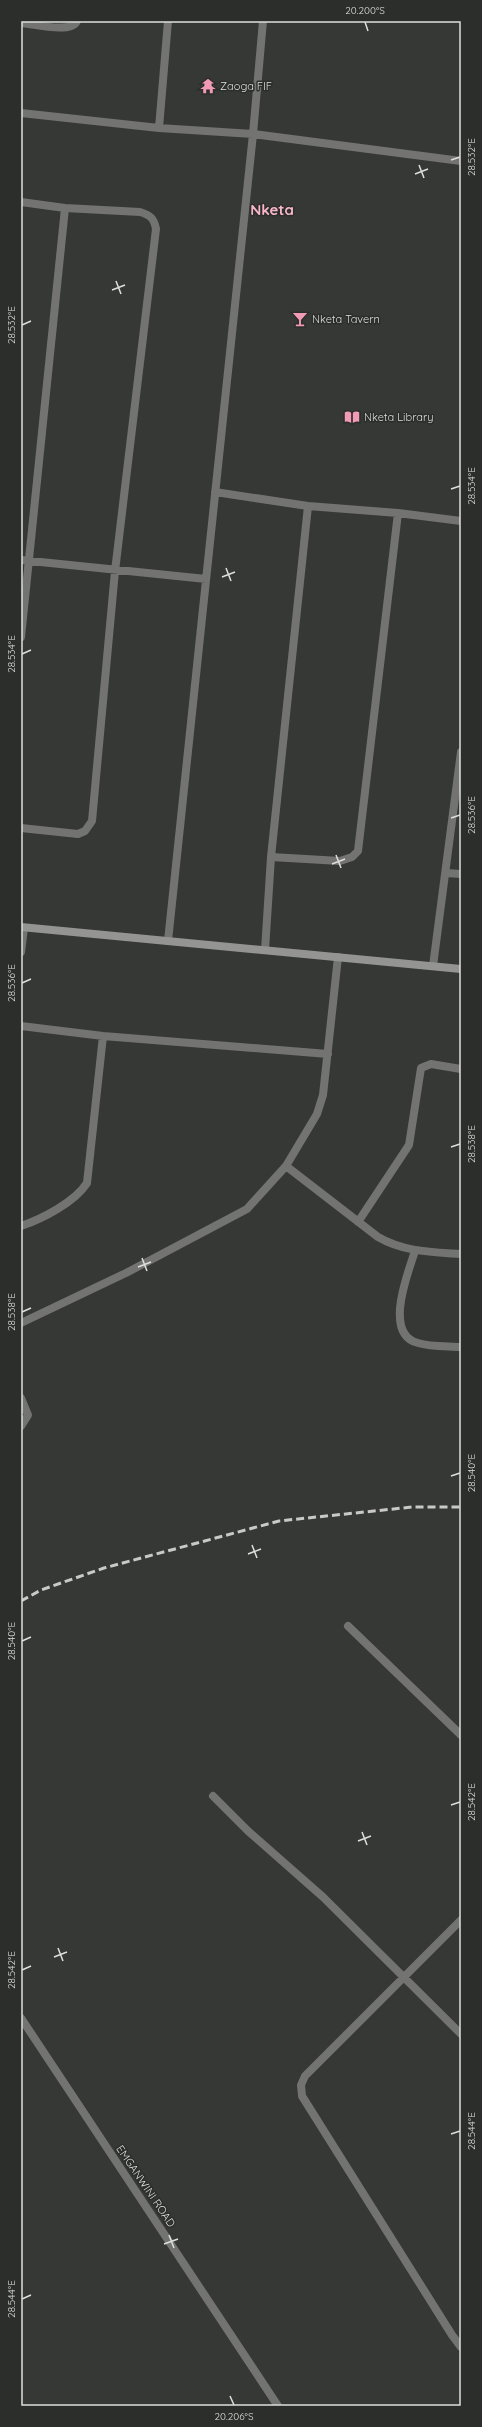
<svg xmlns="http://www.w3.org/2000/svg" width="482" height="2427" viewBox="0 0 482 2427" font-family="Quicksand,sans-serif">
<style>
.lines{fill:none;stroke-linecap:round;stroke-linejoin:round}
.street{stroke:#737472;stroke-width:8}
.secondary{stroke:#949592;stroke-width:8}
.rail{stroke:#c9cac8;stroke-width:3;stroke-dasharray:8 4;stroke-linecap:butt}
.ticks{fill:none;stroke:#dedfdd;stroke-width:1.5}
.labels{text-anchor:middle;stroke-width:3;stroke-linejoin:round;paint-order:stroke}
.poi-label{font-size:11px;fill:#dedfdd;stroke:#2c2e2b;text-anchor:start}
.street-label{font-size:11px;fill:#dedfdd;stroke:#2c2e2b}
.district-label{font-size:15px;font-weight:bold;fill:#f7b6ca;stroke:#2c2e2b}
.neatline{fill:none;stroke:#dedfdd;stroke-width:1.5}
.ticks-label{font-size:10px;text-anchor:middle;fill:#dedfdd}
</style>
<rect width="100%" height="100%" fill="#363835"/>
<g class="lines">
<path class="street" d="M21,23C34,24 71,34 77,21
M21,113L159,128L253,134L461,161
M159,128L168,21
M21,202L65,208L140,212C150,215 154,218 156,229L115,571L92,821L85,831L78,834L21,828
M215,492L308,506L398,513L461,521
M21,560L206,579
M21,637L65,208
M271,857L340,861L352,857L358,851L398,513
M446,873L461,874
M168,941L253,134L263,21
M265,950L271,857L308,506
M21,952L24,928
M433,966L461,752
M21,1026L103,1036L328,1054
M286,1166L378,1237C404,1252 431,1252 461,1254
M358,1222L409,1145L421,1068L431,1064L461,1069
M21,1226C42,1219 75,1202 87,1183L103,1036
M415,1251C408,1273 383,1334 418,1343C431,1347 447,1346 461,1347
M21,1323L126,1273L247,1209L286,1166L317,1114L323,1095L338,957
M21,1398L28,1415L21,1426
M348,1626L461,1735
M213,1796L248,1831L323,1897L461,2034
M461,1920L305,2076L301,2085L302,2096L452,2335L461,2347
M21,2018L278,2406"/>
<path class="secondary" d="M21,927L461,969"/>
<path class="rail" d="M21,1601L41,1590L104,1568L279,1521L412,1507H461"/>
</g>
<path class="ticks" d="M365,22L368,31M451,160L460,157M419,165L424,178M415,174L428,169M116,281L121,294M112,290L125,285M22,325L31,321M451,489L460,486M226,568L231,581M222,577L235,572M22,654L31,650M451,818L460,815M336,855L341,868M332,864L345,859M22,983L31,979M451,1147L460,1144M142,1258L147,1271M138,1267L151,1262M22,1312L31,1308M451,1476L460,1473M252,1545L257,1558M248,1554L261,1549M22,1641L31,1637M451,1805L460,1802M362,1832L367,1845M358,1841L371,1836M58,1948L63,1961M54,1957L67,1952M22,1970L31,1966M451,2134L460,2131M169,2235L174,2248M164,2244L178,2239M22,2299L31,2295M230,2396L234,2405"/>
<defs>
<g id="temple-bare" transform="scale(1.2)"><path d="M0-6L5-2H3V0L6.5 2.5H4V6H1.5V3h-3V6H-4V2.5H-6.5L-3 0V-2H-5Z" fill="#f09ab6" stroke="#2c2e2b" stroke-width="2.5" paint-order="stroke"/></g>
<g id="bar-bare" transform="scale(1.2)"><path d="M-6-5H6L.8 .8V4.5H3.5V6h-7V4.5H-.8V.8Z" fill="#f09ab6" stroke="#2c2e2b" stroke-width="2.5" paint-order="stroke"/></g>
<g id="library-bare" transform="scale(1.2)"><path d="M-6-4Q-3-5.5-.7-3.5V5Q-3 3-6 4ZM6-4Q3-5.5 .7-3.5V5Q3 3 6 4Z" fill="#f09ab6" stroke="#2c2e2b" stroke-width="2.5" paint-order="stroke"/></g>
</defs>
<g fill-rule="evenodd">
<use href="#temple-bare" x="208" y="86"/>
<use href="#bar-bare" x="300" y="319"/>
<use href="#library-bare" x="352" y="417"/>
</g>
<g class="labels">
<g class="poi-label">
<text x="220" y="90">Zaoga FIF</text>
<text x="312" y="323">Nketa Tavern</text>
<text x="364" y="421">Nketa Library</text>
</g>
<g class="street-label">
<text transform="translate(146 2186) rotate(56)" y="4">EMGANWINI ROAD</text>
</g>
<g class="district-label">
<text x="272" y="215">Nketa</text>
</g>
</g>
<rect width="482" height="2427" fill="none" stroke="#2c2e2b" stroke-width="44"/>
<rect x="22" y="22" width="438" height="2383" class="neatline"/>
<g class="ticks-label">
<text x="365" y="14">20.200°S</text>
<text transform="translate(471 157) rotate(-90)" y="4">28.532°E</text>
<text transform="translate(11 325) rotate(-90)" y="4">28.532°E</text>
<text transform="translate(471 486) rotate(-90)" y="4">28.534°E</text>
<text transform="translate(11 654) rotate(-90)" y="4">28.534°E</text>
<text transform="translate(471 815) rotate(-90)" y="4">28.536°E</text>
<text transform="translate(11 983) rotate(-90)" y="4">28.536°E</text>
<text transform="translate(471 1144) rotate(-90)" y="4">28.538°E</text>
<text transform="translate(11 1312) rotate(-90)" y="4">28.538°E</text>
<text transform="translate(471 1473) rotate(-90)" y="4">28.540°E</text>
<text transform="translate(11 1641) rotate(-90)" y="4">28.540°E</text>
<text transform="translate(471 1802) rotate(-90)" y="4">28.542°E</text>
<text transform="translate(11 1970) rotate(-90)" y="4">28.542°E</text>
<text transform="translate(471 2131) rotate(-90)" y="4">28.544°E</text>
<text transform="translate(11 2299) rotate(-90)" y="4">28.544°E</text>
<text x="234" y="2420">20.206°S</text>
</g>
</svg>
